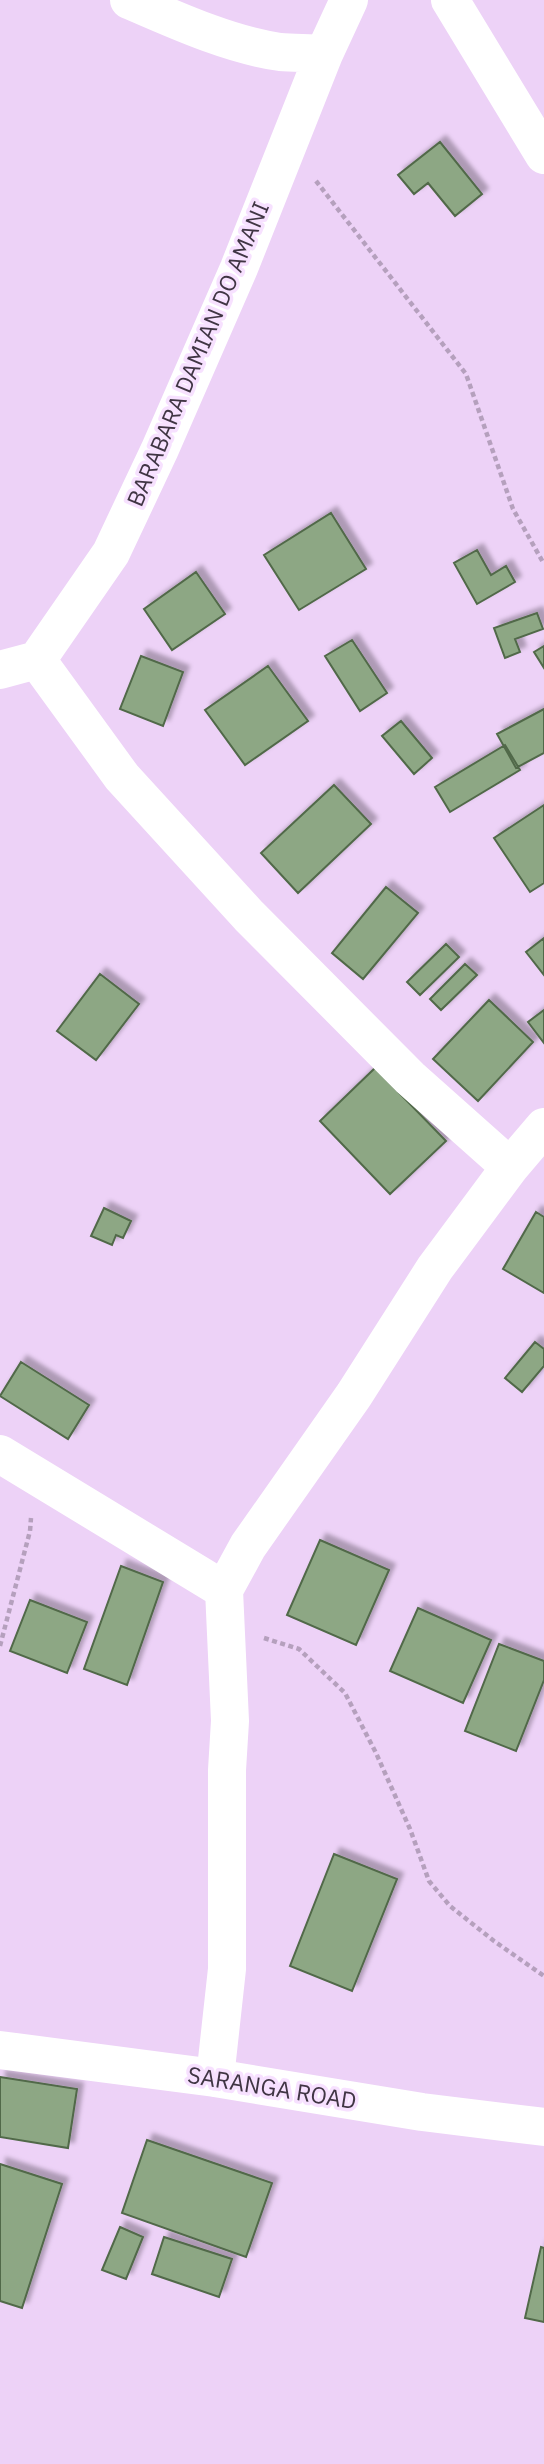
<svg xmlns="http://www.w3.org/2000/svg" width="544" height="2464" viewBox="0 0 544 2464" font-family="'IBM Plex Sans',sans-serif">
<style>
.building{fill:#8da784;stroke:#516949;stroke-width:2;filter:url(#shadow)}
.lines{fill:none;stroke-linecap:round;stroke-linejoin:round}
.path{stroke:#b5a0bd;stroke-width:4.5;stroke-dasharray:5 3.5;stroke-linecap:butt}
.street{stroke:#fff;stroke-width:38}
.labels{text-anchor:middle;stroke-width:7;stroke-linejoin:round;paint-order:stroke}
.street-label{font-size:23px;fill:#403544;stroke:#f7e1ff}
</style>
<defs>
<filter id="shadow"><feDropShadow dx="6" dy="-6" stdDeviation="2" flood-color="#0004"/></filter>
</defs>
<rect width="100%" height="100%" fill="#edd2f7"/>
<path class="building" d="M440,142L482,194L455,216L428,183L414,194L398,175Z
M331,513L366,569L299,610L264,555Z
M477,550L491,575L506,566L515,582L477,604L454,563Z
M196,572L225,614L172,650L144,609Z
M537,613L543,629L515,639L520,652L505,658L494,628Z
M352,640L387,693L360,711L325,656Z
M544,646V668L534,652Z
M141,656L183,672L163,726L120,709Z
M268,666L308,721L245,765L205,710Z
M544,709V753L516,768L497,734Z
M401,721L432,758L414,774L382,736Z
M505,745L520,770L450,812L435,787Z
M334,785L371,824L298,893L261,853Z
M544,805V883L530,892L494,838Z
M386,887L418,913L363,979L332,953Z
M544,938V975L526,952Z
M446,944L459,957L420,995L407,982Z
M465,964L477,975L441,1010L430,999Z
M100,974L139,1004L96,1060L57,1031Z
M489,1000L533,1042L478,1101L433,1059Z
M544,1010V1043L528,1022Z
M375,1068L446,1141L390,1194L320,1121Z
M104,1208L131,1221L123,1238L116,1235L112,1245L91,1236Z
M536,1212L544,1217V1293L503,1269Z
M535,1342L544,1349V1366L522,1392L505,1378Z
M21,1362L89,1405L68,1439L0,1396Z
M320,1540L389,1570L356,1645L287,1615Z
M121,1566L163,1582L127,1685L84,1669Z
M30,1600L87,1622L67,1673L10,1651Z
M418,1608L491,1640L463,1703L390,1671Z
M499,1644L544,1661V1680L516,1751L465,1731Z
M334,1854L397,1879L352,1991L290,1966Z
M0,2077L77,2089L68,2148L0,2137Z
M147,2140L272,2183L246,2257L122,2213Z
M0,2164L62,2184L22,2308L0,2301Z
M120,2227L143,2237L126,2279L102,2270Z
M164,2237L232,2259L219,2297L152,2274Z
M541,2247L544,2248V2322L525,2318Z"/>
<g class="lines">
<path class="path" d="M316,181L466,374L513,509L544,564
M264,1638L299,1649L345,1693L376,1753L410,1829L429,1881L450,1906L494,1941L544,1976
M0,1646L30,1531L31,1518"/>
<path class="street" d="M129,0C175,20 230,45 280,52C294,53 309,53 324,54
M450,0L544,155
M37,660L122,777L249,916L410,1078L510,1167
M0,670L37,660L111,553L160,449L239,268L324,54L349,0
M0,1454L224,1590
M0,2050L215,2078L422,2112L544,2127
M215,2078L227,1969V1770L230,1721L224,1590L248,1546L354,1395L435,1268L510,1167L544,1127"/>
</g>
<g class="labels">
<g class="street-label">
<text transform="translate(198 354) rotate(-67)" y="8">BARABARA DAMIAN DO AMANI</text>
<text transform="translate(272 2088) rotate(9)" y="8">SARANGA ROAD</text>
</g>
</g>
</svg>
